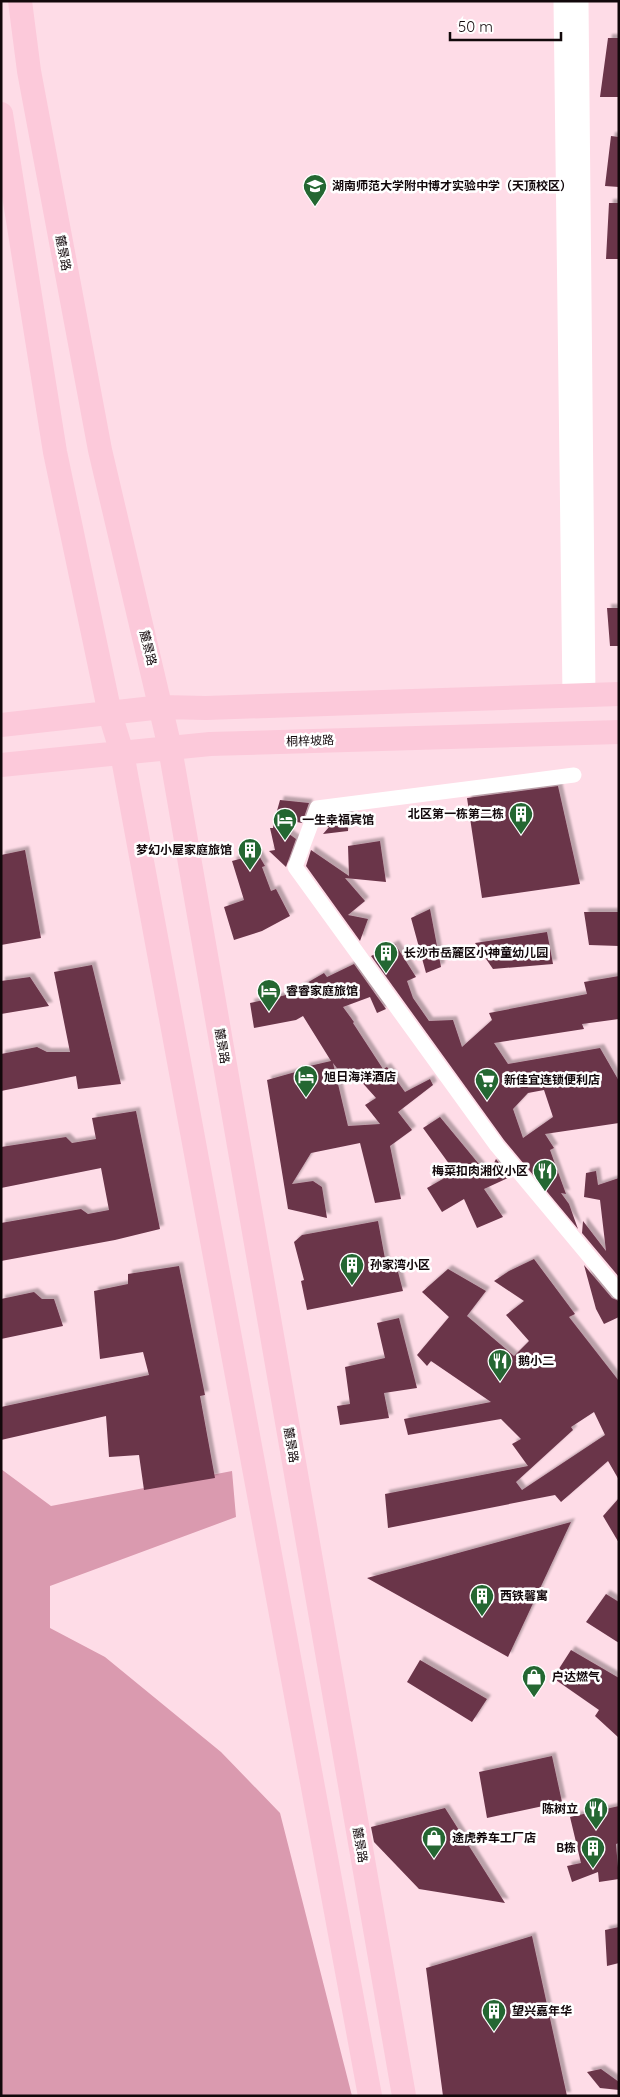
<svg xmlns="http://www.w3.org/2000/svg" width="620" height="2097" viewBox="0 0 620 2097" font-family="Quicksand,'Noto Sans SC',sans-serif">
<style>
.forest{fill:#da9aaf}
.building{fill:#6b354a;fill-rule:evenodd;filter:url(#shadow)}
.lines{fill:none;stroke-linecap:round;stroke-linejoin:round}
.minor{stroke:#fff;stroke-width:15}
.tertiary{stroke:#fff;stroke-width:19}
.primary{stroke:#fcc9da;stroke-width:24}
.labels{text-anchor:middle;stroke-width:5;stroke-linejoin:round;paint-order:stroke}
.poi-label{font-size:12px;font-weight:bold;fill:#12080b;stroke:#fff;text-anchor:start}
.street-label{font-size:12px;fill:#12080b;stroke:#fff}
</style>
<defs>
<filter id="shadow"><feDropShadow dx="4" dy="-4" stdDeviation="1" flood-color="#0004"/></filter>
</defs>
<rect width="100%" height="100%" fill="#fedce7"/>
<path class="forest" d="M1,1469L51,1506L232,1471L236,1517L50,1586V1628L105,1657L221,1752L280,1813L352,2096H1Z"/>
<path class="building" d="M608,38H619V97H600Z
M611,136L619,137V187L605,186Z
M609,203H619V259H606Z
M607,608H619V646H610Z
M558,786L580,884L482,898L467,798Z
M280,800L309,803L302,823L275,818Z
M349,813L348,831L323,834L329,827L320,826L324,817Z
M274,823L296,839L286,867L269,851L275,850L270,828H273Z
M380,841L386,882L345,878L365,901L348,915L368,919L360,941L306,866L311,850L349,876L348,846Z
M25,850L41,938L1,945V855Z
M258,854L265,866L262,867L271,891L276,889L290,916L262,931L234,940L224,907L244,900L232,861Z
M430,909L441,967L426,973L411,918Z
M584,912H619V946L589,945Z
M547,932L553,964L493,969L475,943Z
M395,944L416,977L407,981L413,998L429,1021L453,1020L462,1047L492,1020L489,1013L587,994L584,982L619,976V1019L582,1024L584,1029L494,1043L508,1064L600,1048L619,1081V1123L545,1134L554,1148L550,1150L566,1194L561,1193L569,1204L578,1229L504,1140L371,956ZM544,1090L553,1117L523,1138L513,1109L528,1093Z
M354,964L386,1009L377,1013L370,997L343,1007L354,1022L353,1023L383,1069L387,1067L405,1092L430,1079L433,1085L398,1112L412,1130L390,1146L401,1199L375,1203L360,1143L311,1153L292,1184L313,1181L322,1187L327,1218L288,1209L267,1080L306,1069L305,1067L331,1061L303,1016L296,1020L254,1028L250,1003L286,995L324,973L327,977ZM333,1063L349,1084L359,1079L376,1098L365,1105L380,1124L348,1126Z
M92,965L121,1084L78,1089L76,1076L1,1091V1054L37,1047L47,1052H70L54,972Z
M30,977L49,1006L1,1014V981Z
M136,1111L160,1229L115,1240L1,1261V1223L81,1209L88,1214L109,1210L101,1168L1,1188V1147L66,1137L72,1143L96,1139L92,1118Z
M440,1117L488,1175L496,1159L510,1177L484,1189L503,1217L477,1228L464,1199L442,1212L427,1188L455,1172L423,1128Z
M596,1171L598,1185L619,1178V1277L582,1233L583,1221L606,1251L600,1200L584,1197L586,1173Z
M378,1221L386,1264H396L403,1291L307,1310L301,1281L304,1280L294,1242L302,1235Z
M534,1259L575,1314L569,1317L619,1381V1480L608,1461L561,1502L555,1495L388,1528L385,1494L528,1466L512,1444L521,1439L501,1419L408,1435L404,1419L491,1402L431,1361L427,1366L417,1355L449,1317L422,1292L448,1269L486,1291L467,1316L514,1356L529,1341L506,1315L524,1301L494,1281L509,1271ZM594,1412L605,1435L522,1490L516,1482L573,1430L571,1427Z
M584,1265L612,1298L619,1301V1317L604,1324L596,1309Z
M179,1266L205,1395L200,1396L215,1478L144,1490L139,1455L109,1457L106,1416L1,1440V1407L149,1375L143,1352L100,1359L94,1291L128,1284V1274Z
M34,1292L42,1299H54L63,1326L1,1339V1299Z
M399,1318L417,1388L384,1393L389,1418L340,1425L337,1406L350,1404L345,1367L385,1358L377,1323Z
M619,1498V1543L603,1516Z
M571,1522L508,1657L367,1578Z
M606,1594L619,1602V1643L586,1622Z
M571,1650L619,1678V1738L595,1716L599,1710L553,1678Z
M420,1660L487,1699L472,1722L407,1682Z
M552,1756L562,1802L487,1818L479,1772Z
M619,1806V1843L616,1844L619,1879L599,1882L598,1872L572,1882L567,1866L581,1863L570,1817Z
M445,1808L505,1903L419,1889L374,1842L371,1827Z
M619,1927V1963L607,1966L605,1930Z
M532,1936L567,2096H443L426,1968Z
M601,2069L619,2082V2090L600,2088L587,2072Z"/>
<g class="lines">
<path class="minor" d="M574,775L317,808L295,867L497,1146L619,1292"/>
<path class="tertiary" d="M563,1L572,696
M579,1L586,695"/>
<path class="primary" d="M20,1L29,71L100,450L170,748L404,2096
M1,114L55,452L110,714L122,753L370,2096
M1,725L162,707L206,708L619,694
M1,765L210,744L619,732"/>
</g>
<defs>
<g id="school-pin" transform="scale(1.25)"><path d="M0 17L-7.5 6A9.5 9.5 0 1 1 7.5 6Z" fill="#246732" stroke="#fff"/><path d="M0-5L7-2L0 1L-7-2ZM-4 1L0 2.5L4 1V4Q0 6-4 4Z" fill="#fff"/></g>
<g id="building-pin" transform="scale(1.25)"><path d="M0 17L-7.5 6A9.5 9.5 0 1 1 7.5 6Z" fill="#246732" stroke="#fff"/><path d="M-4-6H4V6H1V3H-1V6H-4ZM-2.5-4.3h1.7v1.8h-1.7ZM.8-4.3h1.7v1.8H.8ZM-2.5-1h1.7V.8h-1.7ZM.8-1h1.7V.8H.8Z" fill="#fff"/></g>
<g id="hotel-pin" transform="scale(1.25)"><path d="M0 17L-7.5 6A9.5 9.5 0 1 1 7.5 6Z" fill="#246732" stroke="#fff"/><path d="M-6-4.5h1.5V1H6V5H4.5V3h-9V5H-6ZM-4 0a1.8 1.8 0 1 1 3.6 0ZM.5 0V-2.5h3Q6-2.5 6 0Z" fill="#fff"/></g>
<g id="supermarket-pin" transform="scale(1.25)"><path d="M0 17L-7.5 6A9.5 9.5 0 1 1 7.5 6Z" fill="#246732" stroke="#fff"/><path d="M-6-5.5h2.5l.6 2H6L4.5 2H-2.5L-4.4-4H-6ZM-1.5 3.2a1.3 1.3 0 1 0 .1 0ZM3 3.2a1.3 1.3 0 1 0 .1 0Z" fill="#fff"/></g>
<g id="restaurant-pin" transform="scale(1.25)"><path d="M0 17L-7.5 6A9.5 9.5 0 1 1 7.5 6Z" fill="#246732" stroke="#fff"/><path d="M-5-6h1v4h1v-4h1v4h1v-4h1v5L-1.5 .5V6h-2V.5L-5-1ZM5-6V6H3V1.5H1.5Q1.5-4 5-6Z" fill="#fff"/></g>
<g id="shop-pin" transform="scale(1.25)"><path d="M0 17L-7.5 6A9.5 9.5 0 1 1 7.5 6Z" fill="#246732" stroke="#fff"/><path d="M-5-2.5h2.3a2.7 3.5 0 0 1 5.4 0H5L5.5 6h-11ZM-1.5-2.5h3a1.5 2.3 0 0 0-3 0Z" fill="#fff"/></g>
</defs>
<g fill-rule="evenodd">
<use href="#school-pin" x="315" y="186"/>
<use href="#building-pin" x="521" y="814"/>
<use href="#hotel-pin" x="285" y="820"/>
<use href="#building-pin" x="250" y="850"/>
<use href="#building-pin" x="386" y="953"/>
<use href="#hotel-pin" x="269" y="991"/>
<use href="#hotel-pin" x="306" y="1077"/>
<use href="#supermarket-pin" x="487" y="1080"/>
<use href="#restaurant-pin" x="545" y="1171"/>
<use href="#building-pin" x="352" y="1265"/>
<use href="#restaurant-pin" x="500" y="1361"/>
<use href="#building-pin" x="482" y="1596"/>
<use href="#shop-pin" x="534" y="1677"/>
<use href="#restaurant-pin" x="596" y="1809"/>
<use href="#shop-pin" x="434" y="1838"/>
<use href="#building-pin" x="593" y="1848"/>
<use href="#building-pin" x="494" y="2011"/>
</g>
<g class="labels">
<g class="poi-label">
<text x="332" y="190">湖南师范大学附中博才实验中学（天顶校区）</text>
<text x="504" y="818" text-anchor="end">北区第一栋第二栋</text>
<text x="302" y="824">一生幸福宾馆</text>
<text x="232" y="854" text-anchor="end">梦幻小屋家庭旅馆</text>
<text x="404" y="957">长沙市岳麓区小神童幼儿园</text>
<text x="286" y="995">睿睿家庭旅馆</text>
<text x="324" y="1081">旭日海洋酒店</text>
<text x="504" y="1084">新佳宜连锁便利店</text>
<text x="528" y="1175" text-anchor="end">梅菜扣肉湘仪小区</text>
<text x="370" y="1269">孙家湾小区</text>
<text x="518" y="1365">鹅小二</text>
<text x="500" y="1600">西铁馨寓</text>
<text x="552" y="1681">户达燃气</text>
<text x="578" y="1813" text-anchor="end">陈树立</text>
<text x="452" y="1842">途虎养车工厂店</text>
<text x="576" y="1852" text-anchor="end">B栋</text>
<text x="512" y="2015">望兴嘉年华</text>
</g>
<g class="street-label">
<text transform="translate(63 253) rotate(79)" y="4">麓景路</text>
<text transform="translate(148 648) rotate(76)" y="4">麓景路</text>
<text transform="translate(310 741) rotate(-2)" y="4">桐梓坡路</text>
<text transform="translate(222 1046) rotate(80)" y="4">麓景路</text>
<text transform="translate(291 1445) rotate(80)" y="4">麓景路</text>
<text transform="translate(360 1845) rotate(80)" y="4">麓景路</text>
</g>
</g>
<rect width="620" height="2097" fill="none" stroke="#12080b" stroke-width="5"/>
<path d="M450 32v8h111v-8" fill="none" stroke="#12080b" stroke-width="2.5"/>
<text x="458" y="32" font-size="15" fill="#12080b" stroke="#ffffff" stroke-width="4" paint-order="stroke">50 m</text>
</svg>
